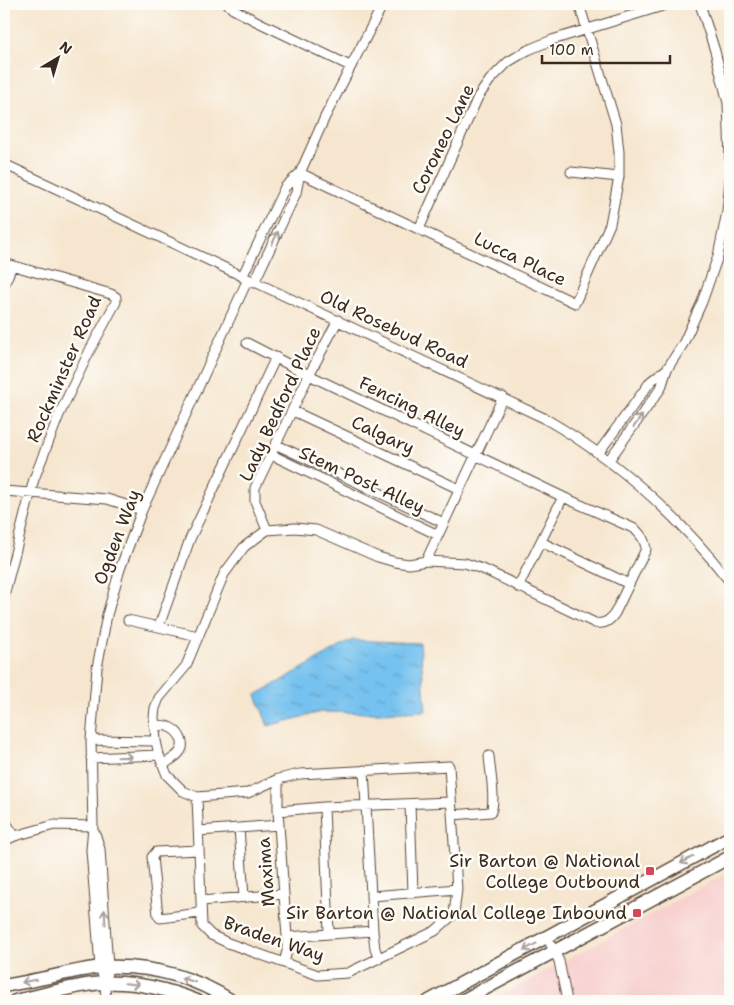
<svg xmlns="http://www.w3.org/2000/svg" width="734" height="1005" viewBox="0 0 734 1005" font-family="'Shantell Sans',sans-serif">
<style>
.built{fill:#f7d0cf}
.water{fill:url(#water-ripples);stroke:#587686}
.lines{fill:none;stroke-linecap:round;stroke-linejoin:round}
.street-casing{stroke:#574639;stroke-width:11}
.secondary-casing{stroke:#574639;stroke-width:15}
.street{stroke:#fff;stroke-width:9}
.secondary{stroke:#fff;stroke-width:12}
.oneway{stroke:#a79f9a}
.poi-dot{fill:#d1495b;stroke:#fdfcf7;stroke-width:2}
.labels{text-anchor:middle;stroke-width:5;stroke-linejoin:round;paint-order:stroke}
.street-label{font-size:18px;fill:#3b2a1e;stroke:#fdfcf7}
.poi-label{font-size:18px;fill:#3b2a1e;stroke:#fdfcf7;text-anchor:end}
</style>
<defs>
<pattern id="water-ripples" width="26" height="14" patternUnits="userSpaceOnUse" patternTransform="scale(1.25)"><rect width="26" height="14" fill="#74c1ef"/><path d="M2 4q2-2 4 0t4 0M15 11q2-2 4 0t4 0" fill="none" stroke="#609dc1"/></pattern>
</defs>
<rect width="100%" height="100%" fill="#fdfcf7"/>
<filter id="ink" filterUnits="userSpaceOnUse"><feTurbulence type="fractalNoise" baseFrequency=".02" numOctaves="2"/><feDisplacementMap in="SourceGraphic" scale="10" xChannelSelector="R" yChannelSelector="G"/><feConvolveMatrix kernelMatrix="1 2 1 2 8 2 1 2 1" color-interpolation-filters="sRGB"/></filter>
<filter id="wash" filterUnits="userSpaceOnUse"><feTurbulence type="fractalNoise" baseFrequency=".0096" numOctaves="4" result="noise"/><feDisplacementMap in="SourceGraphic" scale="20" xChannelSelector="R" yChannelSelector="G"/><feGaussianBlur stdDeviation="1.12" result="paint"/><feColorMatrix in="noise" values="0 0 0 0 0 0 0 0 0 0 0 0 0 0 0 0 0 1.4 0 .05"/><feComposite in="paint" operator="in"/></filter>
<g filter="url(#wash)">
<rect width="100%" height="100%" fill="#f6e6cf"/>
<path class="built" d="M730,871V1001H490L572,957Z"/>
<path class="water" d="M352,640L420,643L426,711L379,713L321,712L268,726L256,695Z"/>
</g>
<g filter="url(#ink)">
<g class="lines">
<g class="street-casing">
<path id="street" d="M228,4L233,9L258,22L350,66
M383,4L325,117L300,173L575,303L610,224L619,177V152L616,124L579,4
M700,4L715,51L728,103L730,159
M4,164L544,418C617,460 678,515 730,582
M571,172L619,177
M419,229L478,97L490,80L508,62L528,50L552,40L669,4
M4,263L111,294L116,297V302L90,350L59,415L34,479L4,596
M242,277L285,187L300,173L296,193L254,283
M4,285L12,266
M247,343L309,375L563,497
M293,411L459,489
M277,445L444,523
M599,452L651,381L667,369
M272,455L438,535
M609,460L661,388L667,369L683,344L702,302L718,256L727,212L730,180
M4,491L107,499L142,510
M267,530L255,501V488L309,375L338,320
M541,542L629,584
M426,561L503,397
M128,620L198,636
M159,626L190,539L276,357
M154,725C158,725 165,725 169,727C179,731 187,744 179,753C175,758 168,761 163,765
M91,740L156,741
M91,758L159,755
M364,770L373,931L375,949L379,959
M278,779V811L287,937V951L284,963
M197,797L202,926L211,935L228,943L318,975L348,973L435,931L454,914L457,889L449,766L300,774L278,779L248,793L197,797L183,791L167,775L159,755L156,741L154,717L155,708L159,698L186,666L224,574L244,547L267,530L295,528L316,530L378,557L395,562L409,564L426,561L465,563L485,570L595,623C604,625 610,621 615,613L646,549C645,540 641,535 635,529L563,497L518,587
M410,804L413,893
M324,807L329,933
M278,811L324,807L451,802
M452,815L491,812C496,799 490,771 489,756
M4,820L15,836
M239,828L244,897
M199,831L279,825
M95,833L100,849L108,967L105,983L106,1001
M4,841L15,836L54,825L93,826
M199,850L156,852L152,857L158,915L160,918L200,913
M372,896L457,889
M201,901L283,894
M287,937L373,931
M547,937L559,961L567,1001
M105,983L100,967L91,850L93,826L91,740L97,668L107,615L120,569L142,510L248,279"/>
</g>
<g class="secondary-casing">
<path id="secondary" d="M4,986C25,982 46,978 67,973C80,971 92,967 105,967C150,965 194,977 232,1001
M15,1001C43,995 74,985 103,983C135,981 167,989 197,1001
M429,1001L730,837
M462,1001L730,857"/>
</g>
<use href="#street" class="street"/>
<use href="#secondary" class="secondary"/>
</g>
<defs><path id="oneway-shaft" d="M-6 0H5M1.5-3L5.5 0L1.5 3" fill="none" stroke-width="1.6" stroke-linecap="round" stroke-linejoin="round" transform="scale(1.25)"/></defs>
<g class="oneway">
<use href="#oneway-shaft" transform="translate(275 238) rotate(-65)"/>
<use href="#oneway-shaft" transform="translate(638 421) rotate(-54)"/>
<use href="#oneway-shaft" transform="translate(125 757) rotate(-2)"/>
<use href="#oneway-shaft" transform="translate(687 860) rotate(152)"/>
<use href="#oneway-shaft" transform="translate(105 917) rotate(-94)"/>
<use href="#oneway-shaft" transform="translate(530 947) rotate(152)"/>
<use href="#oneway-shaft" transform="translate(188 980) rotate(-162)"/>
<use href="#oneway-shaft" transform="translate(29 981) rotate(169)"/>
<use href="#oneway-shaft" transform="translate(132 984) rotate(6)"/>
</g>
</g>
<g class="poi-dot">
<rect x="645" y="866" width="10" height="10" rx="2.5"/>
<rect x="632" y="908" width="10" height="10" rx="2.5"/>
</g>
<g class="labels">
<g class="street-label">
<text transform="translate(443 139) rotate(-64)" y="6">Coroneo Lane</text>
<text transform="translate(520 259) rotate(26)" y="6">Lucca Place</text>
<text transform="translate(394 329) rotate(25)" y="6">Old Rosebud Road</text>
<text transform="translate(64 369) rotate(-66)" y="6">Rockminster Road</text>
<text transform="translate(280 404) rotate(-65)" y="6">Lady Bedford Place</text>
<text transform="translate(412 407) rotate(26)" y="6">Fencing Alley</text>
<text transform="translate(383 435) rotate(25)" y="6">Calgary</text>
<text transform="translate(362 480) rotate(25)" y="6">Stem Post Alley</text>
<text transform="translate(117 537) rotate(-69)" y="6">Ogden Way</text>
<text transform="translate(266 872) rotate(-94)" y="6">Maxima</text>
<text transform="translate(274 939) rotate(19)" y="6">Braden Way</text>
</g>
<g class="poi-label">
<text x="640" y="867">Sir Barton @ National<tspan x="640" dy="21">College Outbound</tspan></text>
<text x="627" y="919">Sir Barton @ National College Inbound</text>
</g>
</g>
<rect width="734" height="1005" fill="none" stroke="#fdfcf7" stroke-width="20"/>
<g transform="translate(58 58) rotate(38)" stroke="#fdfcf7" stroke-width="4" paint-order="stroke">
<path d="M0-4L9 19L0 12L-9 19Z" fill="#3b2a1e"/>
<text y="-8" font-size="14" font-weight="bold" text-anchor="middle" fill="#3b2a1e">N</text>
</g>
<path d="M542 55v8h128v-8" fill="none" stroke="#3b2a1e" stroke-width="2.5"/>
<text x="549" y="55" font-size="15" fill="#3b2a1e" stroke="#fdfcf7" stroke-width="4" paint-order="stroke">100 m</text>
</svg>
